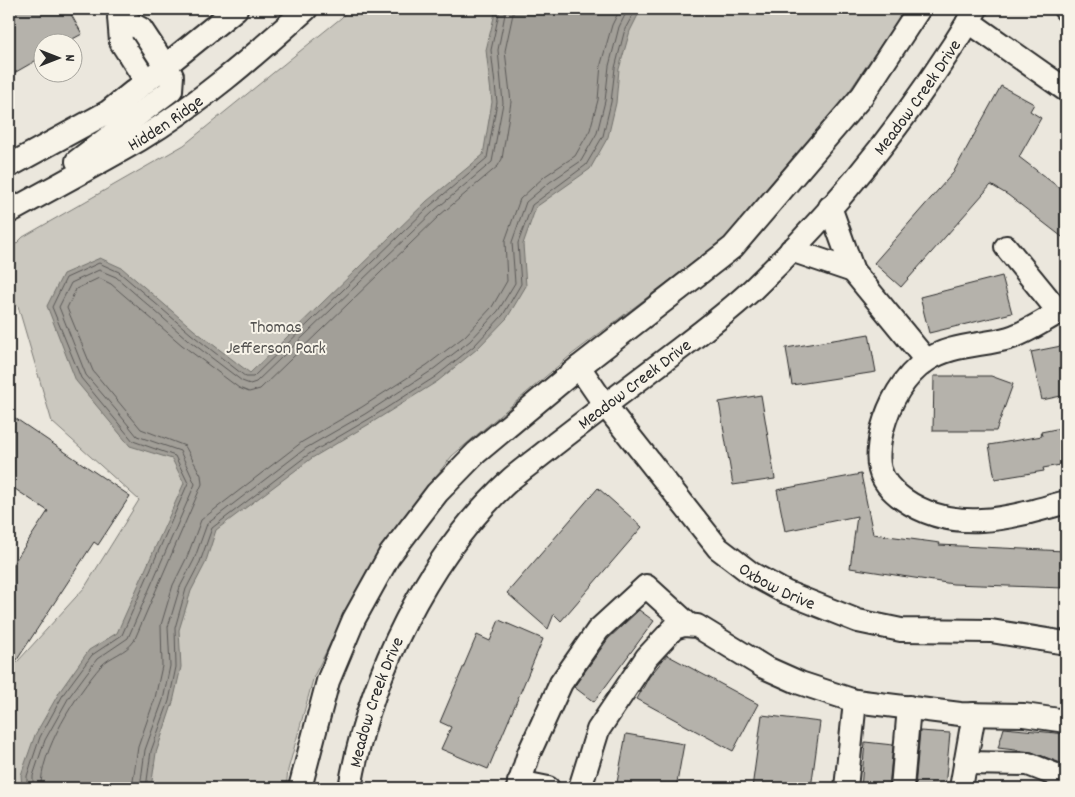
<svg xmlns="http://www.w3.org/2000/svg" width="1075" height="797" viewBox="0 0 1075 797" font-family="Dekko,sans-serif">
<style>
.green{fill:#cbc8bf;stroke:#7b7a75}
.water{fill:#a29f98;stroke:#72716c}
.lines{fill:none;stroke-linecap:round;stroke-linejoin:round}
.shore{stroke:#5b5957;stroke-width:1}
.building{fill:#b5b2ab;stroke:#2b2b2b}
.minor-casing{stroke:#2b2b2b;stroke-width:26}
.minor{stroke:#f7f3e8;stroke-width:22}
.labels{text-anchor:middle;stroke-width:4;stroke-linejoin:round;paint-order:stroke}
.street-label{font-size:18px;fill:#2b2b2b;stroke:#f7f3e8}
.park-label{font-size:18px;fill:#535250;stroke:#f7f3e8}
</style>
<rect width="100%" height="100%" fill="#ebe7dd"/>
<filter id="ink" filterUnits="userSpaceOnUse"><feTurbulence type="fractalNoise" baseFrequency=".02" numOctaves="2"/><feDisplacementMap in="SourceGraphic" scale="10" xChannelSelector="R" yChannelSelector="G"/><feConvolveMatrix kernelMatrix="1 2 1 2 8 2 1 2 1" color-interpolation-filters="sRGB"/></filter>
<g filter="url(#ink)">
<path class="green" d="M350,9H905L848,93L785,172L723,240L571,355L452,456L400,521L358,588L314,676L288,770L286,788H9V671L85,587L139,500L52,422L18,306L9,299V251L23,237L184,145L341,18Z"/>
<path class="water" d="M496,9H641L630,31L619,69L616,103L608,137L590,169L536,207L523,244L526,286L507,318L477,349L438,381L371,423L312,458L216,530L205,564L191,591L179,630L181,667L173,702L156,753L151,788H22L21,775L35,735L60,691L89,650L117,633L184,483L172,459L130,446L76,381L47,306L63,274L100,258L122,268L194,330L250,373L427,201L483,155L492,102L486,50Z"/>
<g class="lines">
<path class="shore" d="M27,788V776L40,737L64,693L92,655L122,635L188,483L175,456L133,441L81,378L52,307L66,278L99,263L119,272L191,334L246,377H253L431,205L487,158L497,102L491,50L500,9
M33,788V776L45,740L69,697L97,659L128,638L195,484L180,451L137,436L116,410L86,375L59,307L71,283L99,270L116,277L187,339L242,381L250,384L256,382L435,210L492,162L503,103L498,50L506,9
M41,788C40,750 76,695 101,666C110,656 126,653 134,641L202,484L201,475L185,446L141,429L93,371L67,308L76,289L99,278L111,284L182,345L239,388L249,392L260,389L440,215L498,166L502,159L511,102L505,51L514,9
M132,788L138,747L155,698L162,666L161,625L173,585L187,557L201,520L302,442L362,407L427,365L465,336L492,307L507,281L505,241L520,199L545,176L575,156L590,130L598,100L601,64L612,25L620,9
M140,788L145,750L163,700L170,666L168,627L180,587L194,560L207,524L306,448L365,414L431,371L470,341L498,311L515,283L512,242L526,202L550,182L581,161L597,133L605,101L609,66L619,27L628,9
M146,788L151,751L169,701L176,667L175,628L186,589L200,562L212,528L309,454L369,419L435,377L474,346L503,315L521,284L518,243L532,205L586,165L603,136L611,102L615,68L625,29L636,9"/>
</g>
<path class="building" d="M16,9H68L82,34L67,42H42V57L9,76V13Z
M1001,86L1034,104L1030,111L1041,118L1019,157L1066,193V240L1008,195L991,185L901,287L874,263L953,173Z
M1002,276L1012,313L929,333L920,297Z
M869,334L876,372L792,385L786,348Z
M1066,345V395L1042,400L1031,352Z
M934,376H991L1013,384L996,431H933Z
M761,395L775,479L733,485L719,402Z
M9,414L130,496L98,545L94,542L9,672V570L48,511L9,485Z
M1066,427V464L1043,468L1044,471L995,479L989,445L1042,436L1041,432Z
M861,474L873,534L940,543L939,545L1065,551L1063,588L953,584L850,568L857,516L785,531L777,490Z
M598,488L642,527L561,621L554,614L548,629L507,593Z
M639,610L654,621L594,702L574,687L608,639Z
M499,620L543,639L488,769L441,749L451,727L440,722L477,635L490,641Z
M667,655L758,704L733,751L637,699L649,677Z
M762,715L820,722L811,788H752Z
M1004,728L1066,734V765L1032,752L998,748Z
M920,731L950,733L945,788H915Z
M626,734L684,744L676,788H616Z
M865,742L893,745L889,788H861Z"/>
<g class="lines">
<g class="minor-casing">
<g id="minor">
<path d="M1065,9L1066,10"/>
<path d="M968,21L1066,90"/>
<path d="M77,161L171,90L172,76L141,29L119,17L121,42L146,81"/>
<path d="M9,166L108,112L236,9"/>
<path d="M830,207L853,271L926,360"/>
<path id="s1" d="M9,212C52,188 96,165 139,140C199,104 254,56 306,9"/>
<path d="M1006,247L1059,312"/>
<path d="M791,250L853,271"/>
<path d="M1066,309C1048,317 1029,332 1009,338C982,346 950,344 926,361C903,377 889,404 882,430C875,461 876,480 903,499C954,535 1010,518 1066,502"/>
<path id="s2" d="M579,367L605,405L718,548L752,574L785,592L858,621L901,630L991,631L1066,643"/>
<path d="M965,763L1028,764L1066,779"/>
<path d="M519,782L548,788"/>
<path d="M300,788L328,681L354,619L389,556L437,493L476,453L579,367L733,247L862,96L919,9"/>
<path id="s3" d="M350,788C369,677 427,556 511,479C525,467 541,456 555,444C591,416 628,388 665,360C695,337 725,315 753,289C839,207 914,111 976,9"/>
<path d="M518,788L529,753L561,683L598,630L646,586L689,625"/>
<path d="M580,788L598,730L647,657L674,628L684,625L697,626L764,667L800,683L855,701L960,714L1024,715L1066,721"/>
<path d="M846,788L855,701"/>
<path d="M902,788L909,707"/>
<path d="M961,788L974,714"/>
</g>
</g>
<use href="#minor" class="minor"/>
</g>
</g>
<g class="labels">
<g class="street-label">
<text dy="6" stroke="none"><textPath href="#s3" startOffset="915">Meadow Creek Drive</textPath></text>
<text dy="6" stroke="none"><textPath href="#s1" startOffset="180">Hidden Ridge</textPath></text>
<text dy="6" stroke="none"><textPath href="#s3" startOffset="510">Meadow Creek Drive</textPath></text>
<text dy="6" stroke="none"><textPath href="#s2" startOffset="299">Oxbow Drive</textPath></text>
<text dy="6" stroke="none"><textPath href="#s3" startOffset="90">Meadow Creek Drive</textPath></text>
</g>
<g class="park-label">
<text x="276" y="332">Thomas<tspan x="276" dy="21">Jefferson Park</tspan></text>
</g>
</g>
<rect width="1075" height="797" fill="none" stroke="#f7f3e8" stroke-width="30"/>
<rect x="15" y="15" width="1045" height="767" fill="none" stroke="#2b2b2b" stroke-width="2" filter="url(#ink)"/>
<g transform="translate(58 58) rotate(90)"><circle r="24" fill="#f7f3e8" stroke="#a5a39c"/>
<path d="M0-4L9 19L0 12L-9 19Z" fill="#2b2b2b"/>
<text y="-8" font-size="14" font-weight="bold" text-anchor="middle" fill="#2b2b2b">N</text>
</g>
</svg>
